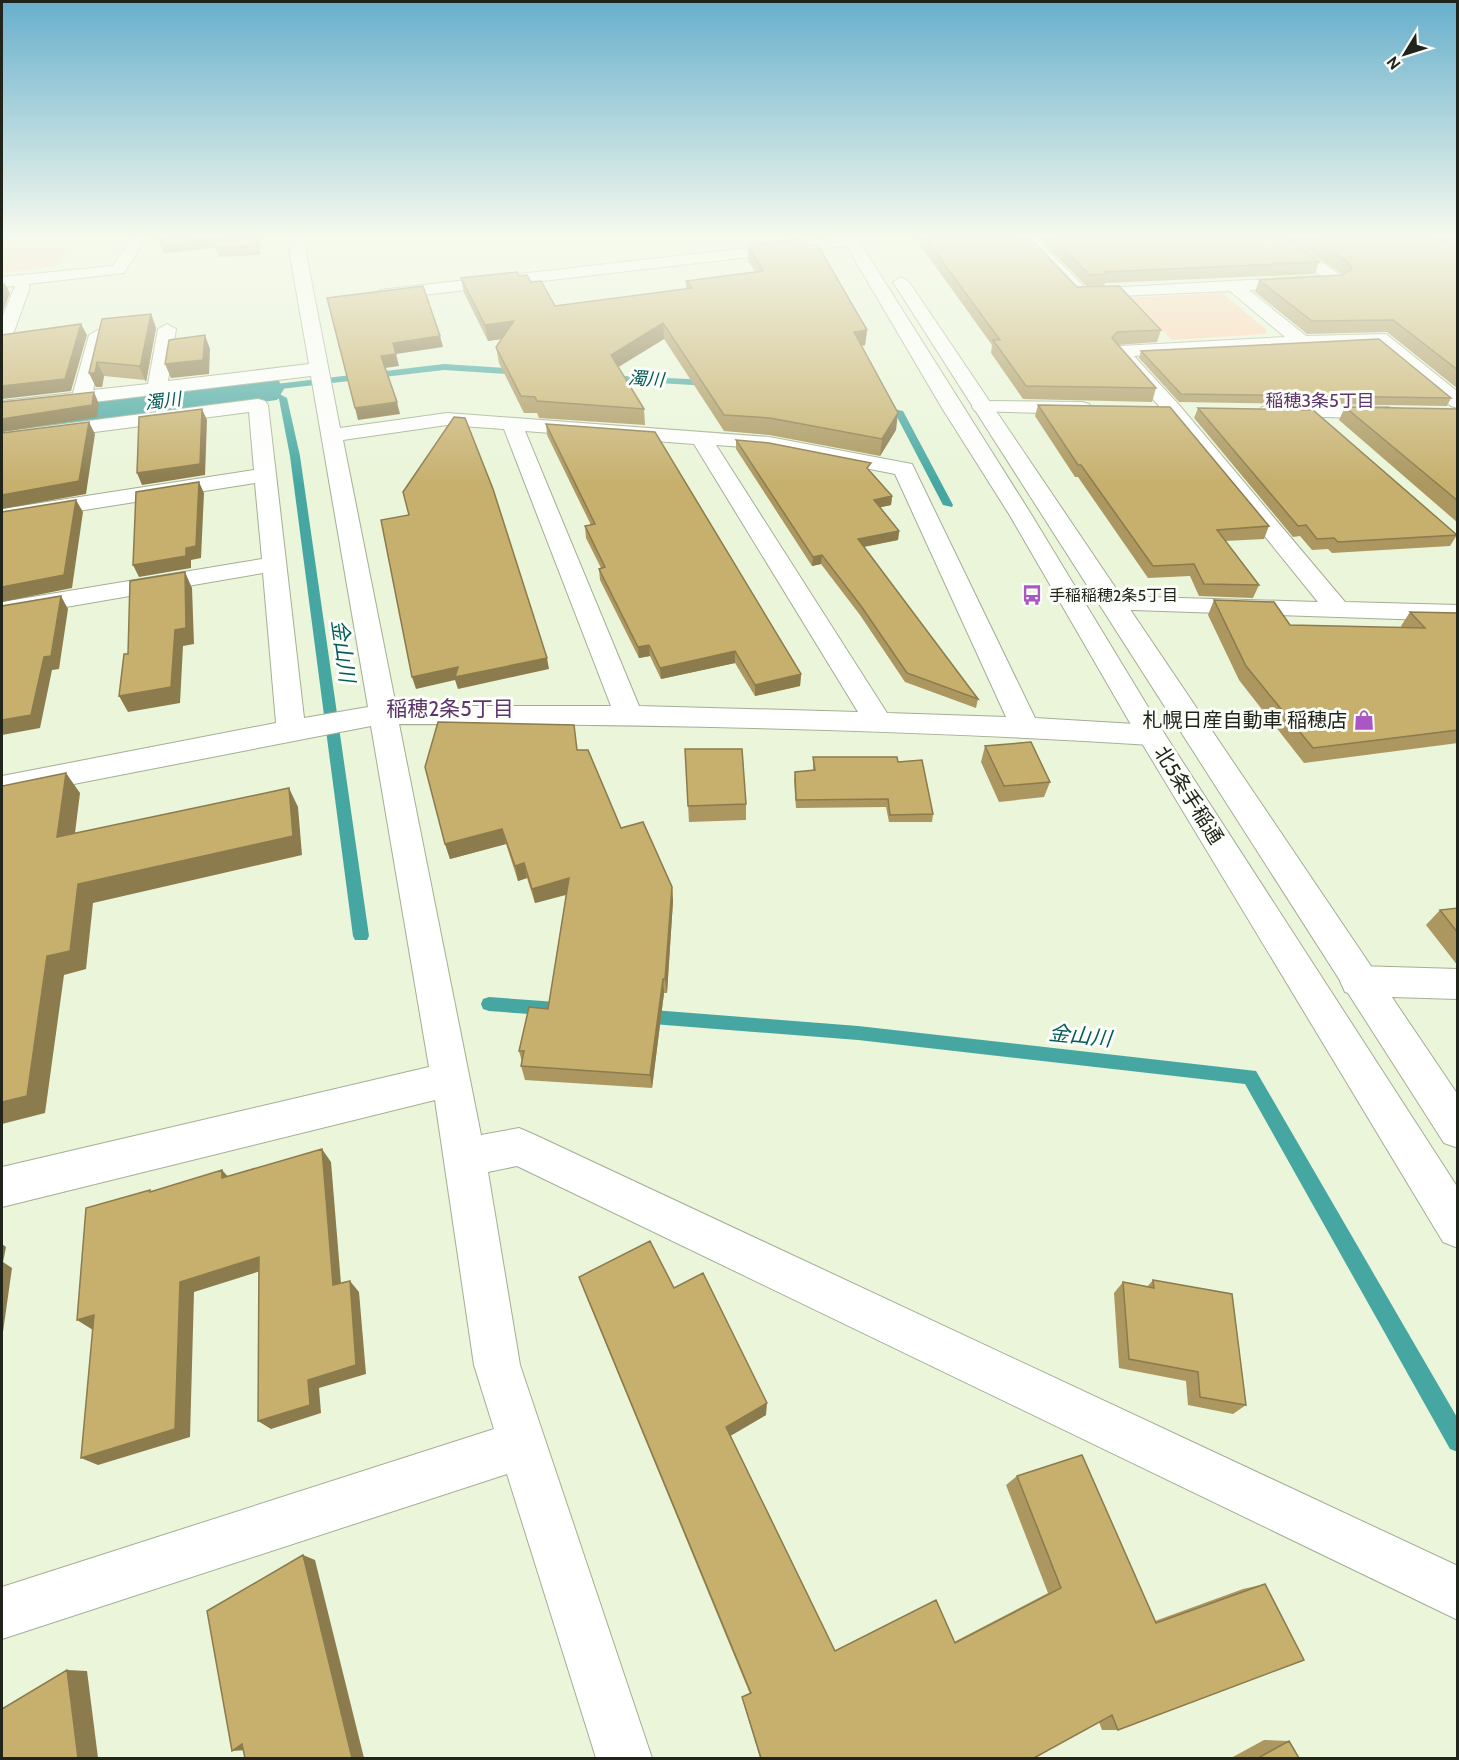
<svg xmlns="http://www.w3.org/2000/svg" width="1459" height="1760" viewBox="0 0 1459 1760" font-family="Cabin,'Noto Sans JP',sans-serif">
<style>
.green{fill:#fed0ae}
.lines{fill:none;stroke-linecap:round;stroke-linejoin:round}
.stream{fill:#46a7a2;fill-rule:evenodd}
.river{fill:#46a7a2;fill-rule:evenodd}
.minor-casing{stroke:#a4ae94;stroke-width:2}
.highway-casing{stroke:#a4ae94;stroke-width:2}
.minor{fill:#fff;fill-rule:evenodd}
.highway{fill:#fff;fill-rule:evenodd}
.wall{fill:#ab975f}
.shaded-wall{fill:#8b7b4d}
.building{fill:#c7b06e;stroke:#8b7b4d;stroke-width:1.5}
.labels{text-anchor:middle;stroke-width:6;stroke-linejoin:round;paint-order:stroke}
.far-poi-label{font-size:16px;fill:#20241a;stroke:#fcfef9;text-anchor:start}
.far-water-label{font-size:18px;font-style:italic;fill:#055b59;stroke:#fcfef9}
.far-neighbourhood-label{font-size:18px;fill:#5d346b;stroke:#fcfef9}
.poi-label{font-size:20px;fill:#20241a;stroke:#fcfef9;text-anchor:end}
.street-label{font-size:20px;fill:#20241a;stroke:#fcfef9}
.water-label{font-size:21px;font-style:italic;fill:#055b59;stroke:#fcfef9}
.neighbourhood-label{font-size:21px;fill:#5d346b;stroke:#fcfef9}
</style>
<rect width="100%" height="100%" fill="#eaf5d9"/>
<path class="green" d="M2,238H76L56,266L2,273Z
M1222,293L1267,330L1265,334L1172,340L1130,298Z"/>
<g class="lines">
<path class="stream" d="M444,364L522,369L526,372L522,375L444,370L272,390L287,398L300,456L369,936L367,940H355L353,936L290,456L279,399L255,389L259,386Z
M603,375L710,380L714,383L710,386L606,380L602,377Z
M876,405L903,411L953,505L952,507L943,505L896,415L876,409Z
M489,997L556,1002L562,1004L564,1009L562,1014L556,1016L489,1011L483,1009L481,1004L483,999Z
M640,1009L858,1026L1256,1071L1458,1419V1452L1450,1449L1245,1084L858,1040L640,1023L634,1021L632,1016L634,1011Z"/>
<path class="river" d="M259,374L277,378L284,389L277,400L2,437V405Z"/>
<g class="minor-casing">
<path id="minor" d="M131,238H146L124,273L28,284L30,287L11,340L2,345V318L15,286L2,287V277L113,266Z
M287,238H303L340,428L447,413L769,437L912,464L1035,718L1151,725L1161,728L1165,735L1161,742L1151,745C901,729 650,724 399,724L481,1135L519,1128L533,1134L1458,1566V1620L517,1166L488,1172L520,1365L652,1758H596L507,1474L2,1639V1587L494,1429L474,1365L435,1100L2,1207V1167L429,1067L371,726L2,798V776L276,723L263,573L2,618V602L262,559L255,483L2,523V509L254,470L249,412L2,444V432L258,399L265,401L268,405L304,718L368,707L311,376L2,413V401L73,393L89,335L98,330L107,335L93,390L148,384L158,329L167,324L176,329L168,381L309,364ZM447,425L504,429L611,706H396L343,440ZM525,431L694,444L858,712L639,706ZM716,445L769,449L895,474L1006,717L887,713Z
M834,238H878L870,243L380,300L372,295L380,290Z
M1020,238H1036L1086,289L1321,276L1270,238H1286L1343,277L1345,280L1343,283L1337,285L1249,290L1306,336L1386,334L1458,392V408L1451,406L1376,344L1134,356L1180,406L1345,602L1458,605V621L1104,609L1100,604L1104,599L1113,596L1318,602L1166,414L1111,351L1120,346L1285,337L1230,291L1076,298Z
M982,401L1082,402L1089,404L1092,408L1089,412L1082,414L975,411L972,407L975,403Z
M1269,405L1388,407L1395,409L1398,413L1395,417L1388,419L1262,415L1259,411L1262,407Z
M1358,966L1458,969V999L1358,996L1345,992L1340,981L1345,970Z"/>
</g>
<g class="highway-casing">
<path id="highway" d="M842,238H857L1031,514L1162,730L1458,1188V1248L1443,1242L1137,735L1009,514L942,408Z
M901,277L909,282L1458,1095V1148L1444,1143L893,282Z"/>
</g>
<use href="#minor" class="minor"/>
<use href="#highway" class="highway"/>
</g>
<path class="wall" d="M159,238H264H259L260,255L219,257L216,247L164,253L163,249H162Z
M915,238H1030L1077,287L1161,330L1157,342L1118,345L1156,388L1152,402L1023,399L991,353L992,345Z
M1039,238H1286L1319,262L1315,274L1105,283L1104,286L1087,287Z
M1289,238H1458V389L1387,332L1307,334L1255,292L1259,280L1343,275Z
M748,245L867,330L865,345L862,346L896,430L880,456L769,435L724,431L664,339L618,367L644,409L645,425L539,418L537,413H524L499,363L496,347L502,339L488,341L464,293L461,278L519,276L531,282L555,306L686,289V281L755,272L748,260Z
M151,314L156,328L146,382L145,380L104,376L102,387H96L89,373L102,319Z
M1141,351L1451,398L1447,406L1179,402L1139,358Z
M1038,405L1269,526L1264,539L1225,541L1259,585L1253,598L1199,596L1190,576L1148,578L1078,477H1075L1035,416Z
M1345,407L1458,409V523L1339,420Z
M1198,408L1457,535L1450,546L1332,553L1328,549L1312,550L1300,536L1293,537L1194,418Z
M546,424L801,674L800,686L755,696L735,663L661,679L650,656L639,658L600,580L599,569L601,568L586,538L585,526L591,525L547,435Z
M736,440L870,471L892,496L891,505L880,507L899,531L898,540L864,547L978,699L976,708L905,682L860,615L821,564L812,566L736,449Z
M1214,600L1290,625L1402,628L1401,626L1410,612L1458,613V743L1304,763L1239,680L1208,615Z
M985,746L1050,782L1044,797L999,802L981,762Z
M685,749L746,804V820L689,822Z
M577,750L621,828L672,887L673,901L667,993H664L652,1088L525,1080L521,1066L522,1062L519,1051L548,1009L566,895L535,903L527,878L518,881L506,844L450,859L445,844Z
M813,757L898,762L933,814L932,822H889L886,807L796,808L794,780L795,772L813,770Z
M1458,908V966L1426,925L1440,910Z
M579,1277L674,1288L766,1415L730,1435L835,1651L954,1642L1048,1593L1006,1485L1017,1476L1155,1621L1243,1589L1265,1584L1118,1730H1102L1099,1722L1034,1758H760L742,1698L750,1694L584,1291Z
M1153,1280L1246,1405L1233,1414L1188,1405L1186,1381L1119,1368L1114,1293L1123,1282L1147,1287Z
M1264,1740L1289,1741L1299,1758H1231Z"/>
<path class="shaded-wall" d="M216,238L219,247L164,253L158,240Z
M256,238H264H259L260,255L257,246Z
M4,282L10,293L2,314V289Z
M151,314L156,328L146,382L140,368Z
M514,321L516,337L488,341L485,325Z
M663,323L664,339L612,371L611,355Z
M81,324L87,335L71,391L2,399V402V386Z
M867,330L865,345L853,347L854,332Z
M205,335L210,349L209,374L171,378L165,364Z
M440,336L443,347L396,354L399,366L385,368L381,356L393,343Z
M97,362L104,376L102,387H96L89,373Z
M94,392L99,404L97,417L2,432V419Z
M397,402L400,414L358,420L355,408Z
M202,409L207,420L205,475L142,485L137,473Z
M898,413L896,430L880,456L882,439Z
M89,422L95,434L86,494L2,509V495Z
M199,482L204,493L201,558L191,560V568L139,577L133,565L186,548Z
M892,496L891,505L873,509L874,500Z
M76,500L83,512L72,588L2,602V587Z
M899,531L898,540L857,548L858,539Z
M822,555L821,564L812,566L813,557Z
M185,572L192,588L194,644L183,646L180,703L128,712L119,696L175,630Z
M61,596L68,609L59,669L52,670L40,728L2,735V720L44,657Z
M649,645L650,656L639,658L638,647Z
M735,651V663L661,679L660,668Z
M547,658L549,669L458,689L455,680L416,689L412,677L458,667Z
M801,674L800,686L755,696V685Z
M66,773L80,793L72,857L57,837Z
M289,788L298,807L302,855L93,903L86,969L64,975L45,1113L2,1124V1102L47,956L78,884Z
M502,829L506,844L450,859L445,844Z
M524,863L527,878L518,881L515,866Z
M569,878L572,893L535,903L532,889Z
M672,887L673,901L667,993L665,979Z
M663,979L664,993L652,1088L650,1075Z
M322,1149L331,1162L342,1296L333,1285Z
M222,1170L233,1182L222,1178Z
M2,1244L6,1247L3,1262L12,1268L2,1339Z
M259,1257L270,1268L194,1292L190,1437L98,1465L81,1458L180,1282Z
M350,1281L359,1292L366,1374L319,1388L321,1413L271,1429L258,1421L308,1380Z
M94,1315L93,1330L77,1320Z
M767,1403L766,1415L727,1438L726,1427Z
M303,1555L315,1560L364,1758H352Z
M67,1670L87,1671L98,1758H78Z
M242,1744L247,1750L232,1751Z"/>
<path class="building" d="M159,238H256L257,246L216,248V238L161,244V240H158Z
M925,238H1030L1077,287L1119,286L1161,330L1117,332L1112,338L1156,388L1026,386L993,340H1000Z
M1053,238H1286L1319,262L1105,272L1107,274L1090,275Z
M1311,238H1437L1458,249V370L1393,320L1312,321L1259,280L1342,275L1352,269L1349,263Z
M801,239L805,245L817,244L867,330L854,332L898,413L882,439L770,418L724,415L663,323L611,355L644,409L537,401L535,397L521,396L496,347L514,321L485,325L461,278L517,272L519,276L527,275L531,282L541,281L555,306L692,288L686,281L763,271L748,245Z
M423,286L440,336L393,343L396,354L381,356L397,402L355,408L327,298Z
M151,314L140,368L139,366L97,362L95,373H89L102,319Z
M81,324L65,379L2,386V335Z
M205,335L203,360L165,364L169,340Z
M1379,339L1451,398L1181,394L1141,351Z
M94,392L92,405L2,419V402Z
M1038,405L1170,407L1269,526L1217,530L1259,585L1204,584L1194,564L1153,566L1081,465H1078Z
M1345,407L1458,409V501Z
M1198,408L1313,410L1457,535L1338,542L1334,538L1317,539L1306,525L1298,526Z
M202,409L200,464L137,473L139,417Z
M454,417L465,418L493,489L547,658L455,677L458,667L412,677L381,520L409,515L403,492Z
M89,422L79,481L2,495V433Z
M546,424L655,432L801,674L755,685L735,651L660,668L649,645L638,647L599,569L605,567L585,526L595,524Z
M736,440L769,443L871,463L867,468L892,496L874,500L899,531L858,539L978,699L907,673L861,606L822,555L813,557Z
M199,482L196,546L186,548V556L133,565L136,492Z
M76,500L64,575L2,587V512Z
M185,572L186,628L175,630L171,687L119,696L124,654H128L130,581Z
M61,596L51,656L44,657L31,715L2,720V606Z
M1214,600L1274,602L1290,625L1425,628L1410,612L1458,613V730L1313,748L1246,666Z
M438,722L574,725L577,750H588L621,828L643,822L672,887L665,979H663L650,1075L521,1066L524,1051H519L529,1007L548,1009L569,878L532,889L524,863L515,866L502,829L445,844L425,767Z
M1031,742L1050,782L1004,786L985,746Z
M685,749H742L746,804L688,806Z
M813,757H897L898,762L922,760L933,814L890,815L888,799L796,800L795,772L815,770Z
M66,773L57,837L289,788L293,836L78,884L70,951L47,956L27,1096L2,1102V786Z
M1458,908V933L1440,910Z
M322,1149L333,1285L350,1281L356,1365L308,1380L310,1405L258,1421L259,1257L180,1282L175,1429L81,1458L94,1315L77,1320L86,1208L150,1190V1192L222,1170V1178Z
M650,1241L674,1288L703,1273L767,1403L726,1427L835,1651L936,1600L955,1643L1061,1588L1017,1476L1082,1455L1156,1623L1265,1584L1304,1660L1118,1730L1112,1715L1034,1758H761L742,1697L751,1693L579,1277Z
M1153,1280L1232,1294L1246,1405L1200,1397L1198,1372L1129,1359L1123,1282L1154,1288Z
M303,1555L352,1758H245L242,1744L232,1751L207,1611Z
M67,1670L78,1758H2V1709Z
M1289,1741L1299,1758H1258Z"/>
<linearGradient id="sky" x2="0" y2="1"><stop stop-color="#67afcc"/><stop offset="0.49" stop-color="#f6faee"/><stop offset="1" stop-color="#f6faee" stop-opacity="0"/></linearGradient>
<rect width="1459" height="484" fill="url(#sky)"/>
<defs>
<g id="bus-bare" transform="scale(1.62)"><path d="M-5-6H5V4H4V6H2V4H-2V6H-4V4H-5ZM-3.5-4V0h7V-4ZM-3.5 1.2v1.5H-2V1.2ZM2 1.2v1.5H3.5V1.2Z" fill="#aa56c5" stroke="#fcfef9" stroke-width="2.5" paint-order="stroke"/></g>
<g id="shop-bare" transform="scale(1.62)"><path d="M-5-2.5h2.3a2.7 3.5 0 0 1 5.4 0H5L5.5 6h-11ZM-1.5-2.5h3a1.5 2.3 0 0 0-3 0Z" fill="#aa56c5" stroke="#fcfef9" stroke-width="2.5" paint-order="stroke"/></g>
</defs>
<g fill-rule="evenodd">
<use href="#bus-bare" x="1032" y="595"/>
<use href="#shop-bare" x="1364" y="720"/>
</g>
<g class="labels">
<g class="far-poi-label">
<text x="1049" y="601">手稲稲穂2条5丁目</text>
</g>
<g class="far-water-label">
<text transform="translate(646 379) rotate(4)" y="6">濁川</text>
<text transform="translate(163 401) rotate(-7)" y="6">濁川</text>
</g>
<g class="far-neighbourhood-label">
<text x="1320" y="407">稲穂3条5丁目</text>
</g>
<g class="poi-label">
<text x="1347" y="727">札幌日産自動車 稲穂店</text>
</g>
<g class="street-label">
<text transform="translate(1189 795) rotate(58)" y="7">北5条手稲通</text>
</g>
<g class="water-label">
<text transform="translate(343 651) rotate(82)" y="7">金山川</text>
<text transform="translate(1080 1036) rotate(6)" y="7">金山川</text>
</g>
<g class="neighbourhood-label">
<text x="450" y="716">稲穂2条5丁目</text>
</g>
</g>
<rect width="1459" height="1760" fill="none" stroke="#20241a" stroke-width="6"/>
<g transform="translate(1405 54) rotate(232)" stroke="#fcfef9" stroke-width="4.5" paint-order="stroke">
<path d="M0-4.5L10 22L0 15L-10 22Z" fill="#20241a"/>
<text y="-9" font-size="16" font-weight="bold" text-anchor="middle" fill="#20241a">N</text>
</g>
</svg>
